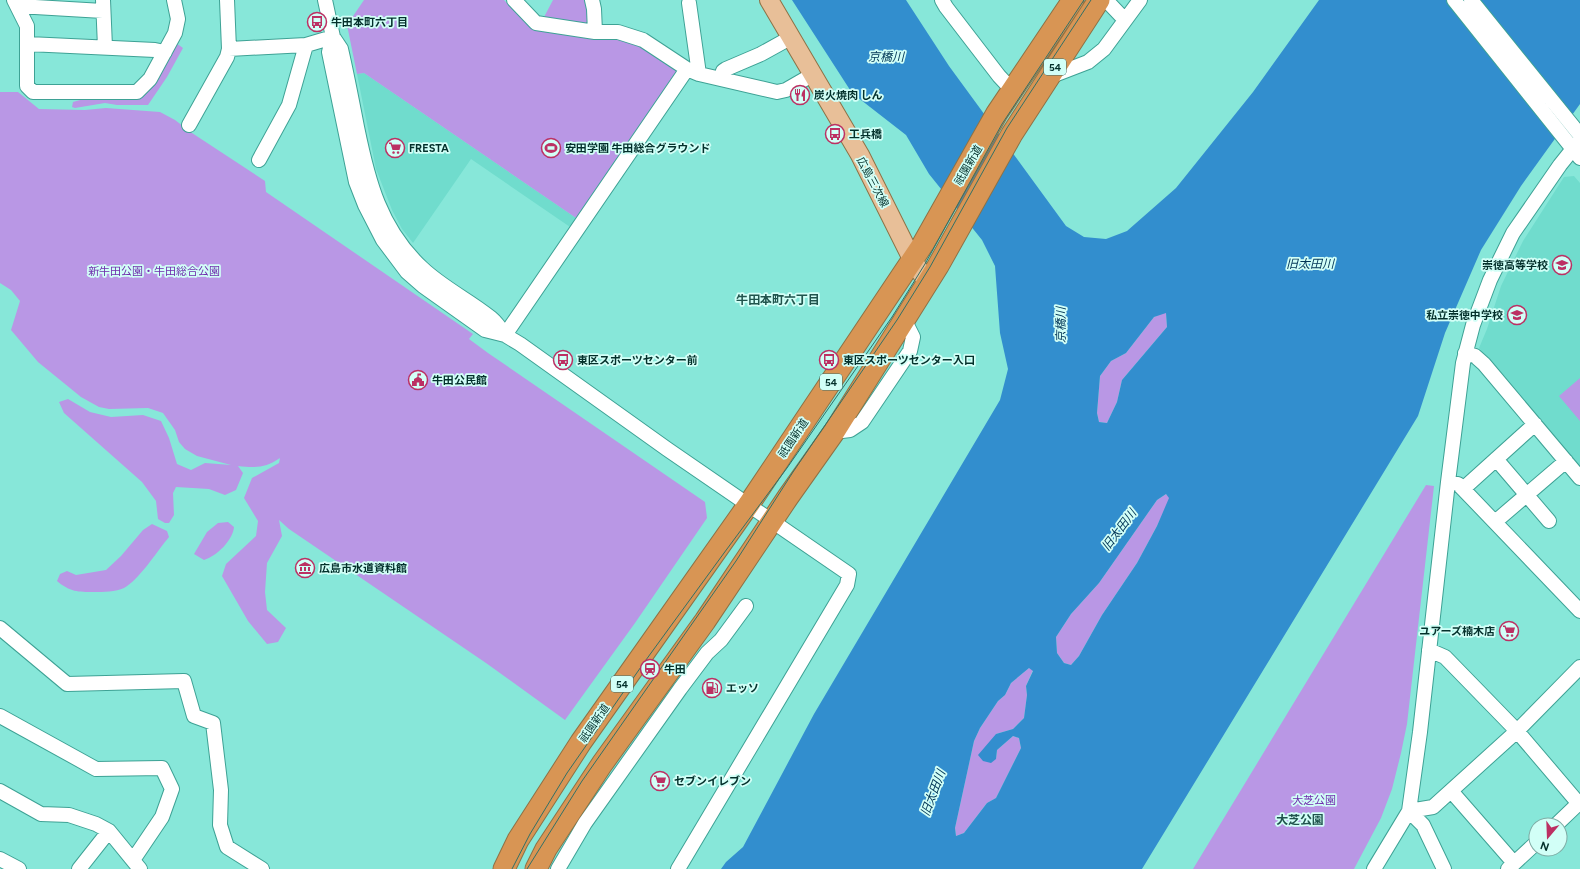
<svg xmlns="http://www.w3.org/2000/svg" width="1580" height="869" viewBox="0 0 1580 869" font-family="Figtree,'Noto Sans JP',sans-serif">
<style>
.built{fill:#70dccd}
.green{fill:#b997e5}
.water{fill:#328ece;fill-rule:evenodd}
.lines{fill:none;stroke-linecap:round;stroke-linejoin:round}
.minor-casing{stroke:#3ea295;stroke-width:16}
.major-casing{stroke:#8d7246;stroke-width:20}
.highway-casing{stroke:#8d7246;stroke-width:23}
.minor{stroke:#fff;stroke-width:14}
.major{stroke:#e8bf98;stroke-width:18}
.highway{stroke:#d89554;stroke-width:21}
.tram{stroke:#317067;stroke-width:1}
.labels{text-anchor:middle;stroke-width:3.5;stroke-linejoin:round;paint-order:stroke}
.shield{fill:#d2fff7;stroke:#416e68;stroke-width:1}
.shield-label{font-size:10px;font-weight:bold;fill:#03302b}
.poi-label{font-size:11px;font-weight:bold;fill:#03302b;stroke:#d2fff7;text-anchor:start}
.street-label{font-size:11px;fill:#03302b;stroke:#d2fff7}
.park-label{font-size:11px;fill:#6f2dac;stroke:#d2fff7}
.water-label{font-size:12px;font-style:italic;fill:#003455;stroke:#d2fff7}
.neighbourhood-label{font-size:12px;font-weight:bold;fill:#20544d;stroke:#d2fff7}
</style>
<rect width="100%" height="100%" fill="#87e7d9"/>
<path class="built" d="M364,73L579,220L573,229L471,159L413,243L402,229L392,210L376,169L357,74Z
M1574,176L1580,183V469L1479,348L1487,329L1501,286L1523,241L1564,177Z"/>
<path class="green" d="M364,0H504L531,27L615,38L640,45L676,69L677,77L579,220L364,73L357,74L347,25Z
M553,0H589L593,26L543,19Z
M176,43L183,48L167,77L148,105H117L105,103L75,108L72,107L73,102L91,97L139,99Z
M0,92H18L39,109L85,110L106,108L160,112L175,120L192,133L265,181L266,192L473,334L469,339L488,353L705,502L707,518L635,623L565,720L486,663L289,529L279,520L282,536L267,563L265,592L267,610L286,628L278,642L267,644L248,621L222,576L226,564L256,536L258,521L244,498L252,478L279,463L280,458C265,468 256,468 238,466L243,473L236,490L225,495L209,489L176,487L173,493L174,515L169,523H165L158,519L156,501L142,482L64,413L59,402L68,399L90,412L111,417L143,415L161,421L169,438L177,464L191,470L205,463L231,465L197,456L185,449L179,442L175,430L163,413L148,408L109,409L99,407L81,397L38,362L11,330L20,301L11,290L0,283Z
M1166,312L1167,327L1122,380L1117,402L1107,423L1099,422L1097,413L1100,376L1111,361L1126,353L1154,317Z
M1580,378V421L1559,396Z
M1426,485L1434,486L1407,724L1401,753L1392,789L1381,818L1354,869H1193Z
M1166,494L1170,498L1157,526L1137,563L1102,615L1079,656L1071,665L1064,663L1057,653L1056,637L1071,614L1099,583L1157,500Z
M228,522L234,527C233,540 217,556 204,560L194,554L207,532L218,523Z
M152,524L167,531L169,537C158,550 139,580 124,588C116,592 103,592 94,592C78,592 70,592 57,581L60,574L67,571L76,575L106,570L121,556L143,530Z
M1029,668L1033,670L1026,686L1027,695L1024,718L1013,729L996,734V759L997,750L1013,736L1019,738L1021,748L996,798L987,803L964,833L956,836L955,828L974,741L980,728L998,701L1005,695L1011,683Z"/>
<path class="water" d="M792,0H906L949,66L1066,226L1084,237L1106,239L1127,231L1176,188L1253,92L1319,0H1580V104L1521,186L1481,250L1445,333L1418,416L1142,869H721L726,862L743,847L814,714L1000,400L1008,369L1000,333L995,266L982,240L929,174L906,135L852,93ZM1166,313L1167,327L1122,380L1117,402L1107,423L1099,422L1097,413L1100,376L1111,361L1126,353L1154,317ZM1166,494L1169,498L1157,526L1137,563L1102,615L1079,656L1071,665L1064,663L1057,653L1056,637L1071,614L1099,583L1157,500ZM1029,668L1033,671L1026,686L1027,695L1024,718L1013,729L996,734L978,755L983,761L991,763L996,759L997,750L1013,736L1019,738L1021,748L996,798L987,803L964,833L956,836L955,828L974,741L980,728L998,701L1005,695L1011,683Z"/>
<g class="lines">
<g class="minor-casing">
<path id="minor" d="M14,0L27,26V86L33,92H137L150,79L175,33L178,19L174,0
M103,0L105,47
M325,0L333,37L341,49C347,75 352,101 357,127C368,181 380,229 422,268C443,288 469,300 491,318C497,323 501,329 505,335
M514,0L536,23L595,32H618L643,40L687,69L699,74L777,92L786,90L812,75
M592,0L594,9L595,32
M942,0L946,7L999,76L1013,91
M1106,0L1125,20
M1454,0L1580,158
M1471,0L1580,135
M689,3L699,74
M18,6L103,11
M333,37L329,52L356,182L365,205L383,240L407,272L423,286L485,330L505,335L520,344L667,449L849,574L847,585L678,869
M28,44L155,50L165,52
M229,49L306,45
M1049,77L1088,62L1104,49L1140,0
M721,79L723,71L726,69L761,54L790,38
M189,125L227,57L229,49L227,0
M259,160L289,105L306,45L333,37
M505,335L687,69
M1465,353L1475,356L1484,364L1580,478
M834,432L850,430L862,422L910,351L913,337L905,321
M1496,459L1549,521
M1448,482L1458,484L1463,489L1580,611
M1463,489L1535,424
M1495,522L1566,461
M0,628L67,684L184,681L194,716L213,723L221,790L220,825L227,847L262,869
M1429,650L1445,657L1517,731L1580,805
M0,716L96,769L162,768L172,789L162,817L133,860
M0,791L41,814L69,815L96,824L109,831L140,869
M1452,792L1514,863
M1409,811L1433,807L1517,731L1580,667
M1409,811L1423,825L1444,869
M1556,825L1580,802
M0,859L19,869
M79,869L109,831
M558,869L585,823L680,689L707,653L721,640L746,606
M1374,869L1409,811L1420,732L1448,482L1463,363L1473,325L1490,280L1513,233L1560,165L1580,140
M1508,869L1536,843"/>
</g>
<g class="major-casing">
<path id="major" d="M769,0L860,155L912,259L927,282"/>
</g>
<g class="highway-casing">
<path id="highway" d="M504,869L518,840L581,742L749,504L923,244L997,113L1073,0
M536,869L546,849L602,764L705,621L788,497L834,432L938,266L1012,134L1099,0"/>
</g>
<use href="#minor" class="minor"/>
<use href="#major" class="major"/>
<use href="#highway" class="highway"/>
<path class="tram" d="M512,869L530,834L567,773L643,664L724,553L787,468L892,317L925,264L1002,124L1084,0
M527,869L582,781L736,561L793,472L897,320L930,267L1007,128L1091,0"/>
</g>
<defs>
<g id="bus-ring" transform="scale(1)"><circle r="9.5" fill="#d2fff7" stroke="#bc3063" stroke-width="1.5"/><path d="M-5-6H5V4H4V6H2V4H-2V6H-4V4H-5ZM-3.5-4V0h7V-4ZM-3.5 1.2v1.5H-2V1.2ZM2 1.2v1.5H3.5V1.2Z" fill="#bc3063"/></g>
<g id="restaurant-ring" transform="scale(1)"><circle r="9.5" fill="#d2fff7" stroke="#bc3063" stroke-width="1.5"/><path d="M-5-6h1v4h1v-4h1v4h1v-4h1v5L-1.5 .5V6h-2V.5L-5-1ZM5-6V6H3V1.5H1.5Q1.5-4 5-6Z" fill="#bc3063"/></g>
<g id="supermarket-ring" transform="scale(1)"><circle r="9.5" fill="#d2fff7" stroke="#bc3063" stroke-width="1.5"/><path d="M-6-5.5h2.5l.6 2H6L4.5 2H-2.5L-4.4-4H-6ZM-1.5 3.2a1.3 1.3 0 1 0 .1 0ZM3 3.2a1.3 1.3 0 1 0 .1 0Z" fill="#bc3063"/></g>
<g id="stadium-ring" transform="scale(1)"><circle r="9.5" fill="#d2fff7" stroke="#bc3063" stroke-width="1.5"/><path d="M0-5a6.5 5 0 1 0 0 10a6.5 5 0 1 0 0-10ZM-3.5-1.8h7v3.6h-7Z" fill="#bc3063"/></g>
<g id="school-ring" transform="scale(1)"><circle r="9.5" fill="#d2fff7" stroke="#bc3063" stroke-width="1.5"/><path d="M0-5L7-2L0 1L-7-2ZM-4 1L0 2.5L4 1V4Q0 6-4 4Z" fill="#bc3063"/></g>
<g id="civic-ring" transform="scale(1)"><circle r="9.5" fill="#d2fff7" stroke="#bc3063" stroke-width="1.5"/><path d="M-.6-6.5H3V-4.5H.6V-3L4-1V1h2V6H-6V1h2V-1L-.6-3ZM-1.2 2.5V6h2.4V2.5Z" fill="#bc3063"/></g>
<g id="museum-ring" transform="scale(1)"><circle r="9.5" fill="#d2fff7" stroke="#bc3063" stroke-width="1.5"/><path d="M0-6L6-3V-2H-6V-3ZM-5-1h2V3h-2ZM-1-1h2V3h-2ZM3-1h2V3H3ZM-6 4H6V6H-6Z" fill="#bc3063"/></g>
<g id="station-ring" transform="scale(1)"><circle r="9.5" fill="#d2fff7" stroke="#bc3063" stroke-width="1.5"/><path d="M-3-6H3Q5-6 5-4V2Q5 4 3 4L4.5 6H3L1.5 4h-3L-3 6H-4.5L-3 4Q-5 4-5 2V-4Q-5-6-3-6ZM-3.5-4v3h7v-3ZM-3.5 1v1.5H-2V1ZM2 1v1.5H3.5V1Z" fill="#bc3063"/></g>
<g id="fuel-ring" transform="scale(1)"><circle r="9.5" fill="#d2fff7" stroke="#bc3063" stroke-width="1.5"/><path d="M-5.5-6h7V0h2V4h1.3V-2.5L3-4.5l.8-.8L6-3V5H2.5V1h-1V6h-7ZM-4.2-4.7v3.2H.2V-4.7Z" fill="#bc3063"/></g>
</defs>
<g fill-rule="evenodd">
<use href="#bus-ring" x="317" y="22"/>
<use href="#restaurant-ring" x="800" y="95"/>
<use href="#bus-ring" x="835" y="134"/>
<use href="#supermarket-ring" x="395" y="148"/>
<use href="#stadium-ring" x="551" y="148"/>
<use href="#school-ring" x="1562" y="265"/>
<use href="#school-ring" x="1517" y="315"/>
<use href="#bus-ring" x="563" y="360"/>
<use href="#bus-ring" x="829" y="360"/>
<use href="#civic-ring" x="418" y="380"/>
<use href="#museum-ring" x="305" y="568"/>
<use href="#supermarket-ring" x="1509" y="631"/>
<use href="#station-ring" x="650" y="669"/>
<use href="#fuel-ring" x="712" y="688"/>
<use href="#supermarket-ring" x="660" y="781"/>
</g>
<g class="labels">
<g class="shield">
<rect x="1044" y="59" width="22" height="16" rx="3"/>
<rect x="820" y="374" width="22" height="16" rx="3"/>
<rect x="611" y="676" width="22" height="16" rx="3"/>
</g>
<g class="shield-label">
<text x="1055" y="71">54</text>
<text x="831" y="386">54</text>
<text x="622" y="688">54</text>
</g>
<g class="poi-label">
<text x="331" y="26">牛田本町六丁目</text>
<text x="814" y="99">炭火焼肉 しん</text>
<text x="849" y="138">工兵橋</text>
<text x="409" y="152">FRESTA</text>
<text x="565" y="152">安田学園 牛田総合グラウンド</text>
<text x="1548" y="269" text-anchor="end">崇徳高等学校</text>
<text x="1503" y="319" text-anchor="end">私立崇徳中学校</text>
<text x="577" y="364">東区スポーツセンター前</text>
<text x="843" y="364">東区スポーツセンター入口</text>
<text x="432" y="384">牛田公民館</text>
<text x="319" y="572">広島市水道資料館</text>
<text x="1495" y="635" text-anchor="end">ユアーズ楠木店</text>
<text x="664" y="673">牛田</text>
<text x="726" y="692">エッソ</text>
<text x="674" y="785">セブンイレブン</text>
</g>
<g class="street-label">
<text transform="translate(968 165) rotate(-60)" y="4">祇園新道</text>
<text transform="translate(873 182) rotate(62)" y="4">広島三次線</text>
<text transform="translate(793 438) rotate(-56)" y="4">祇園新道</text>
<text transform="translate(594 723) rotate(-55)" y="4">祇園新道</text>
</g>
<g class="park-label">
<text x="154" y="275">新牛田公園・牛田総合公園</text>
<text x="1314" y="804">大芝公園</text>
</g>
<g class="water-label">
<text x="886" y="61">京橋川</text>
<text x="1310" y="268">旧太田川</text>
<text transform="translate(1061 325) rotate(-90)" y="4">京橋川</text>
<text transform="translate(1119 530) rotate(-53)" y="4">旧太田川</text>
<text transform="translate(933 793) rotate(-69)" y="4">旧太田川</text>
</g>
<g class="neighbourhood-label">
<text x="778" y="304">牛田本町六丁目</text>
<text x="1300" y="824">大芝公園</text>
</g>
</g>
<g transform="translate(1548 837) rotate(199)"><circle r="19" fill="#d2fff7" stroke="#7faca5"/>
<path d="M0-3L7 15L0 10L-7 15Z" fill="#bc3063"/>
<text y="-6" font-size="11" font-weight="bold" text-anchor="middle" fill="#03302b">N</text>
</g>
</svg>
